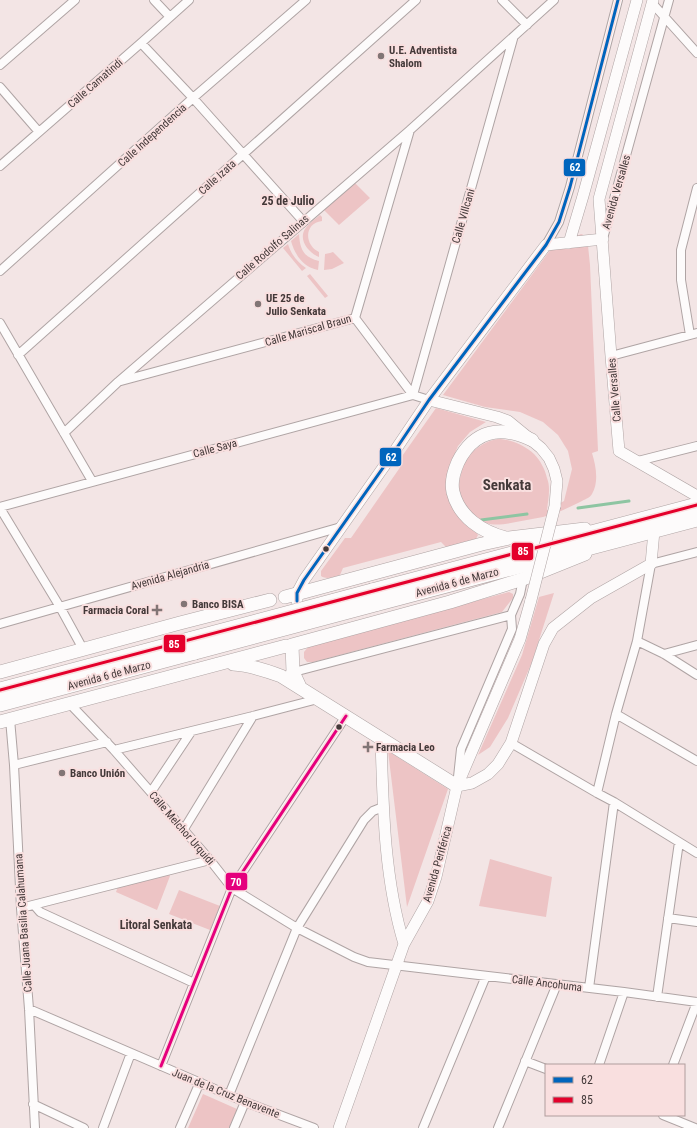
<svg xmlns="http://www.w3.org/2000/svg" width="697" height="1128" viewBox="0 0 697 1128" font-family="'Roboto Condensed',sans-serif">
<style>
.green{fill:#edc4c5}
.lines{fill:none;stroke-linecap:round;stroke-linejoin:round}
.stream{stroke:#8ec5a2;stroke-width:3}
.street-casing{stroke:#afa4a4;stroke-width:10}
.secondary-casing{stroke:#afa4a4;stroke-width:12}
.primary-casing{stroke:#afa4a4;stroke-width:14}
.highway-casing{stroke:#afa4a4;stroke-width:16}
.street{stroke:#fdfbfb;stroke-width:8}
.secondary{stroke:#fdfbfb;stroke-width:11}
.primary{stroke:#fdfbfb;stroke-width:13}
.highway{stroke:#fdfbfb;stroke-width:15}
.secondary-bridge-casing{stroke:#afa4a4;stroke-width:12;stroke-linecap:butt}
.highway-bridge-casing{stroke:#afa4a4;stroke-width:16;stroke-linecap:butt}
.secondary-bridge{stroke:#fdfbfb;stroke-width:11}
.highway-bridge{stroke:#fdfbfb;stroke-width:15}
.bus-1-casing{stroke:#f9dfdf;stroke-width:6}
.bus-2-casing{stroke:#f9dfdf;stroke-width:6}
.bus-3-casing{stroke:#f9dfdf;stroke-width:6}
.bus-1{stroke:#0065bd;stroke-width:3}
.bus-2{stroke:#e4002b;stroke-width:3}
.bus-3{stroke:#e5007d;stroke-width:3}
.poi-dot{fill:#817575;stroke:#f9dfdf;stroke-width:1.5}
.bus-dot{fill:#433939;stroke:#f9dfdf;stroke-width:1.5}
.labels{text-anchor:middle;stroke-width:4;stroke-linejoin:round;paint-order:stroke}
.poi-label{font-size:11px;font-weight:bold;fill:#433939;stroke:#f9dfdf;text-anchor:start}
.street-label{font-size:11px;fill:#433939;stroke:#f9dfdf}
.neighbourhood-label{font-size:12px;font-weight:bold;fill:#433939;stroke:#f9dfdf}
.district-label{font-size:15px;font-weight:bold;fill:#433939;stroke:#f9dfdf}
.line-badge{stroke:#f9dfdf;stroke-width:1.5}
.badge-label{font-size:11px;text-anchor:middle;font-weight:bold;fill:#fff}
</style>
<rect width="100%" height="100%" fill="#f3e5e5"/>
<path class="green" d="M355,183L370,198L339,225L324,210Z
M320,215L322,217V221C304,223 304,245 319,252V257C309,253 298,240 305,229C308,224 315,219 320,215Z
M299,234C300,249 303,257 319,261L318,270C303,267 295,255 291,241Z
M581,234L587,236L590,265L598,451L592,453C596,466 599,482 592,494C590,498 585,499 582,501C570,507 556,514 543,517C534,519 525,520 516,522C506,524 495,526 486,523C478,520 465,508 461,501C456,489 461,464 470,455C476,447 488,440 498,439C510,439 526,446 534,454C540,460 545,469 547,478C551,488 548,500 547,510L564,501L572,469L568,451L558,435L543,422L520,412L485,407L443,395L551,249Z
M288,244C291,254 297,262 306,268L302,271L283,248Z
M333,252L344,263L332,269L324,270L325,254L330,253Z
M310,274L328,296L325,298L307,276Z
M436,408L486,422L470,432L458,446L451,463L448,483L478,535L476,539L446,547L441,542L343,568L340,575C334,577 327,580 321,576V571L345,538H351L401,466L400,459Z
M509,592L513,594V598L502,612L313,662H307L304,658V652L309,646Z
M554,593L532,662L508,718L490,747L478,755L522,655L539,597Z
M388,751L448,789L407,907Z
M490,859L552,877L546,917L479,906Z
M167,871L170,876L157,910L116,892L119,884Z
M179,890L220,906L210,930L169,914Z
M203,1094L237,1109L229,1128H188Z"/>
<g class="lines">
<path class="stream" d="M578,508L629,501
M481,520L527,514"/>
<g class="street-casing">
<path id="street" d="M154,0L170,17
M502,0L527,25
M652,3L697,53
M141,43L193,98L303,221
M0,65L75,0
M0,87L39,132
M0,166L141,43L189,0
M604,235L669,0
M546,245L559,222L570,187L618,0
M0,271L193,98L306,0
M355,318L413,395
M0,323L92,481
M690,335L681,280V250L697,188
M18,355L416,0
M611,356L697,333
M121,381L355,318L410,130
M413,395L513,39
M64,433L118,382L410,130L554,0
M638,461L697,446
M0,507L413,395L429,400
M0,508L60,607L83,649
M0,624L341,527
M637,641L664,654L697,675
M664,654L697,645
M290,673L511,615
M70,704L114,750L210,860L232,888L297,928L354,957L368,962L624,992L697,1002
M616,714L697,761
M10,719L14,765L21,908L29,1009L35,1128
M511,743L597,793L614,802L697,853
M114,750L253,716L318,699
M14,765L107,742
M458,777L461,749L512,629L511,615L520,594L523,579
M151,792L191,732
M597,793L616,714L637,641L651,564L697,552
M184,829L253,716
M34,905L40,912L194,983
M21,908L210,860
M668,918L697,922
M589,988L614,802
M657,997L679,842
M29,1009L245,1102L314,1128
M525,1061L546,1069
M599,1065L624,992
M673,1065L697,1002
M161,1066L232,888L346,716
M229,1095L297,928L364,820L373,811L383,807
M33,1104L84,1128
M663,1115L695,1128
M103,1128L131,1053
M180,1128L200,1082
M234,1128L245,1102
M423,1128L486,976
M498,1128L557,984"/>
</g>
<g class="secondary-casing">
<path id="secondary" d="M653,0L599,199L611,356L619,451L697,496
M569,243L583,196L637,0
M429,400L497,417L508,421L541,448L549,458L554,469L557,481L556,493L555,506
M297,601V593L304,580L392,455L429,400L546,245L603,239
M381,738C383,807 384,878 404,944
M457,786L472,783L488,774L498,764L511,743L544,644L553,628L591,598L651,564L654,531
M339,1128L404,944L428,901L436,877L457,786L520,639L531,600"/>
</g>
<g class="primary-casing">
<path id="primary" d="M506,538C482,532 459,517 453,492C451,483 454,471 458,462C474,430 501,425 532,440
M285,597L482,544L509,538L585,529
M233,664C250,665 265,670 281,676L457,786
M0,672L180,623L270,600
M300,687L293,672L292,645L450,602L523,579L585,554
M0,722L286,646"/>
</g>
<g class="highway-casing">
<path id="highway" d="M372,591L697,505
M375,604L697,519
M0,690L192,639
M0,704L195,652"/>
</g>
<use href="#street" class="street"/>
<use href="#secondary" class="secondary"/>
<use href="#primary" class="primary"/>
<use href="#highway" class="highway"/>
<g class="secondary-bridge-casing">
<path id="secondary-bridge" d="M531,600L555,506"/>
</g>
<g class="highway-bridge-casing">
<path id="highway-bridge" d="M192,639L372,591
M195,652L375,604"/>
</g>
<use href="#secondary-bridge" class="secondary-bridge"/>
<use href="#highway-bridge" class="highway-bridge"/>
<g class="bus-1-casing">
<path id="bus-1" d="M297,601V593L304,580L392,455L429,400L546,245L559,222L570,187L618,0"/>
</g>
<g class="bus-2-casing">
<path id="bus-2" d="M0,690L697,505"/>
</g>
<g class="bus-3-casing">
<path id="bus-3" d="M161,1066L232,888L346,716"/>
</g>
<use href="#bus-1" class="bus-1"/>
<use href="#bus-2" class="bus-2"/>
<use href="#bus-3" class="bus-3"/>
</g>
<g class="poi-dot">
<circle cx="381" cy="56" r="4"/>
<circle cx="258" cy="304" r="4"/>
<circle cx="184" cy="604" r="4"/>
<path d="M155 604h4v4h4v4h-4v4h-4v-4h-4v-4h4z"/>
<path d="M366 741h4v4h4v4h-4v4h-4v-4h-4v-4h4z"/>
<circle cx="62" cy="773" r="4"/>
</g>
<g class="bus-dot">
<circle cx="326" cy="549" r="3.5"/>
<circle cx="339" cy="727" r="3.5"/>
</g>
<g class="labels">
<g class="poi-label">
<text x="389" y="54">U.E. Adventista<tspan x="389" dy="13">Shalom</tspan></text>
<text x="266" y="302">UE 25 de<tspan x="266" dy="13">Julio Senkata</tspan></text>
<text x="192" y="608">Banco BISA</text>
<text x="149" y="614" text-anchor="end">Farmacia Coral</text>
<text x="376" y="751">Farmacia Leo</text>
<text x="70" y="777">Banco Unión</text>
</g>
<g class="street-label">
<text transform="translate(95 83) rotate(-41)" y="4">Calle Camatindi</text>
<text transform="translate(152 135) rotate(-42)" y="4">Calle Independencia</text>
<text transform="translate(217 177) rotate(-42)" y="4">Calle Izata</text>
<text transform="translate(616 192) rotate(-74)" y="4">Avenida Versalles</text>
<text transform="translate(463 216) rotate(-74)" y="4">Calle Villcani</text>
<text transform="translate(272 247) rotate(-41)" y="4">Calle Rodolfo Salinas</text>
<text transform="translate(308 330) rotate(-16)" y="4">Calle Mariscal Braun</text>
<text transform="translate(614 390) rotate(-95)" y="4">Calle Versalles</text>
<text transform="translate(215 448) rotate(-15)" y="4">Calle Saya</text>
<text transform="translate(170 575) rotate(-16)" y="4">Avenida Alejandria</text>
<text transform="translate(457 582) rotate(-15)" y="4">Avenida 6 de Marzo</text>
<text transform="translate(109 675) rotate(-15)" y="4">Avenida 6 de Marzo</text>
<text transform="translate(182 828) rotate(49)" y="4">Calle Melchor Urquidi</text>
<text transform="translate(437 864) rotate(-74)" y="4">Avenida Periférica</text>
<text transform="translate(23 923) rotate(-94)" y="4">Calle Juana Basilia Calahumana</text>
<text transform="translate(547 983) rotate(7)" y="4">Calle Ancohuma</text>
<text transform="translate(226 1093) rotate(22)" y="4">Juan de la Cruz Benavente</text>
</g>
<g class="neighbourhood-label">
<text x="288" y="205">25 de Julio</text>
<text x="156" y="929">Litoral Senkata</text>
</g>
<g class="district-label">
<text x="507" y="490">Senkata</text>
</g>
</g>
<g class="line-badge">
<rect x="563" y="158" width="23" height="19" rx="4" fill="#0065bd"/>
<rect x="379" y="447" width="23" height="20" rx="4" fill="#0065bd"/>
<rect x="511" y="542" width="23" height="19" rx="4" fill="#e4002b"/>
<rect x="163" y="634" width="23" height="19" rx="4" fill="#e4002b"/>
<rect x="225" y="872" width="23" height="19" rx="4" fill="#e5007d"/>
</g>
<g class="badge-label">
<text x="575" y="171">62</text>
<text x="391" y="461">62</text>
<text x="523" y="555">85</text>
<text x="174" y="648">85</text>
<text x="236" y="886">70</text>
</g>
<rect x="545" y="1064" width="140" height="52" fill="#f9dfdf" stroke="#b09d9d"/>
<rect x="553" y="1077" width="20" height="6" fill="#0065bd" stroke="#b09d9d"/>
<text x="581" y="1084" font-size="12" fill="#433939">62</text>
<rect x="553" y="1097" width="20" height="6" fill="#e4002b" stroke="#b09d9d"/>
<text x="581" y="1104" font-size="12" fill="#433939">85</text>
</svg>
